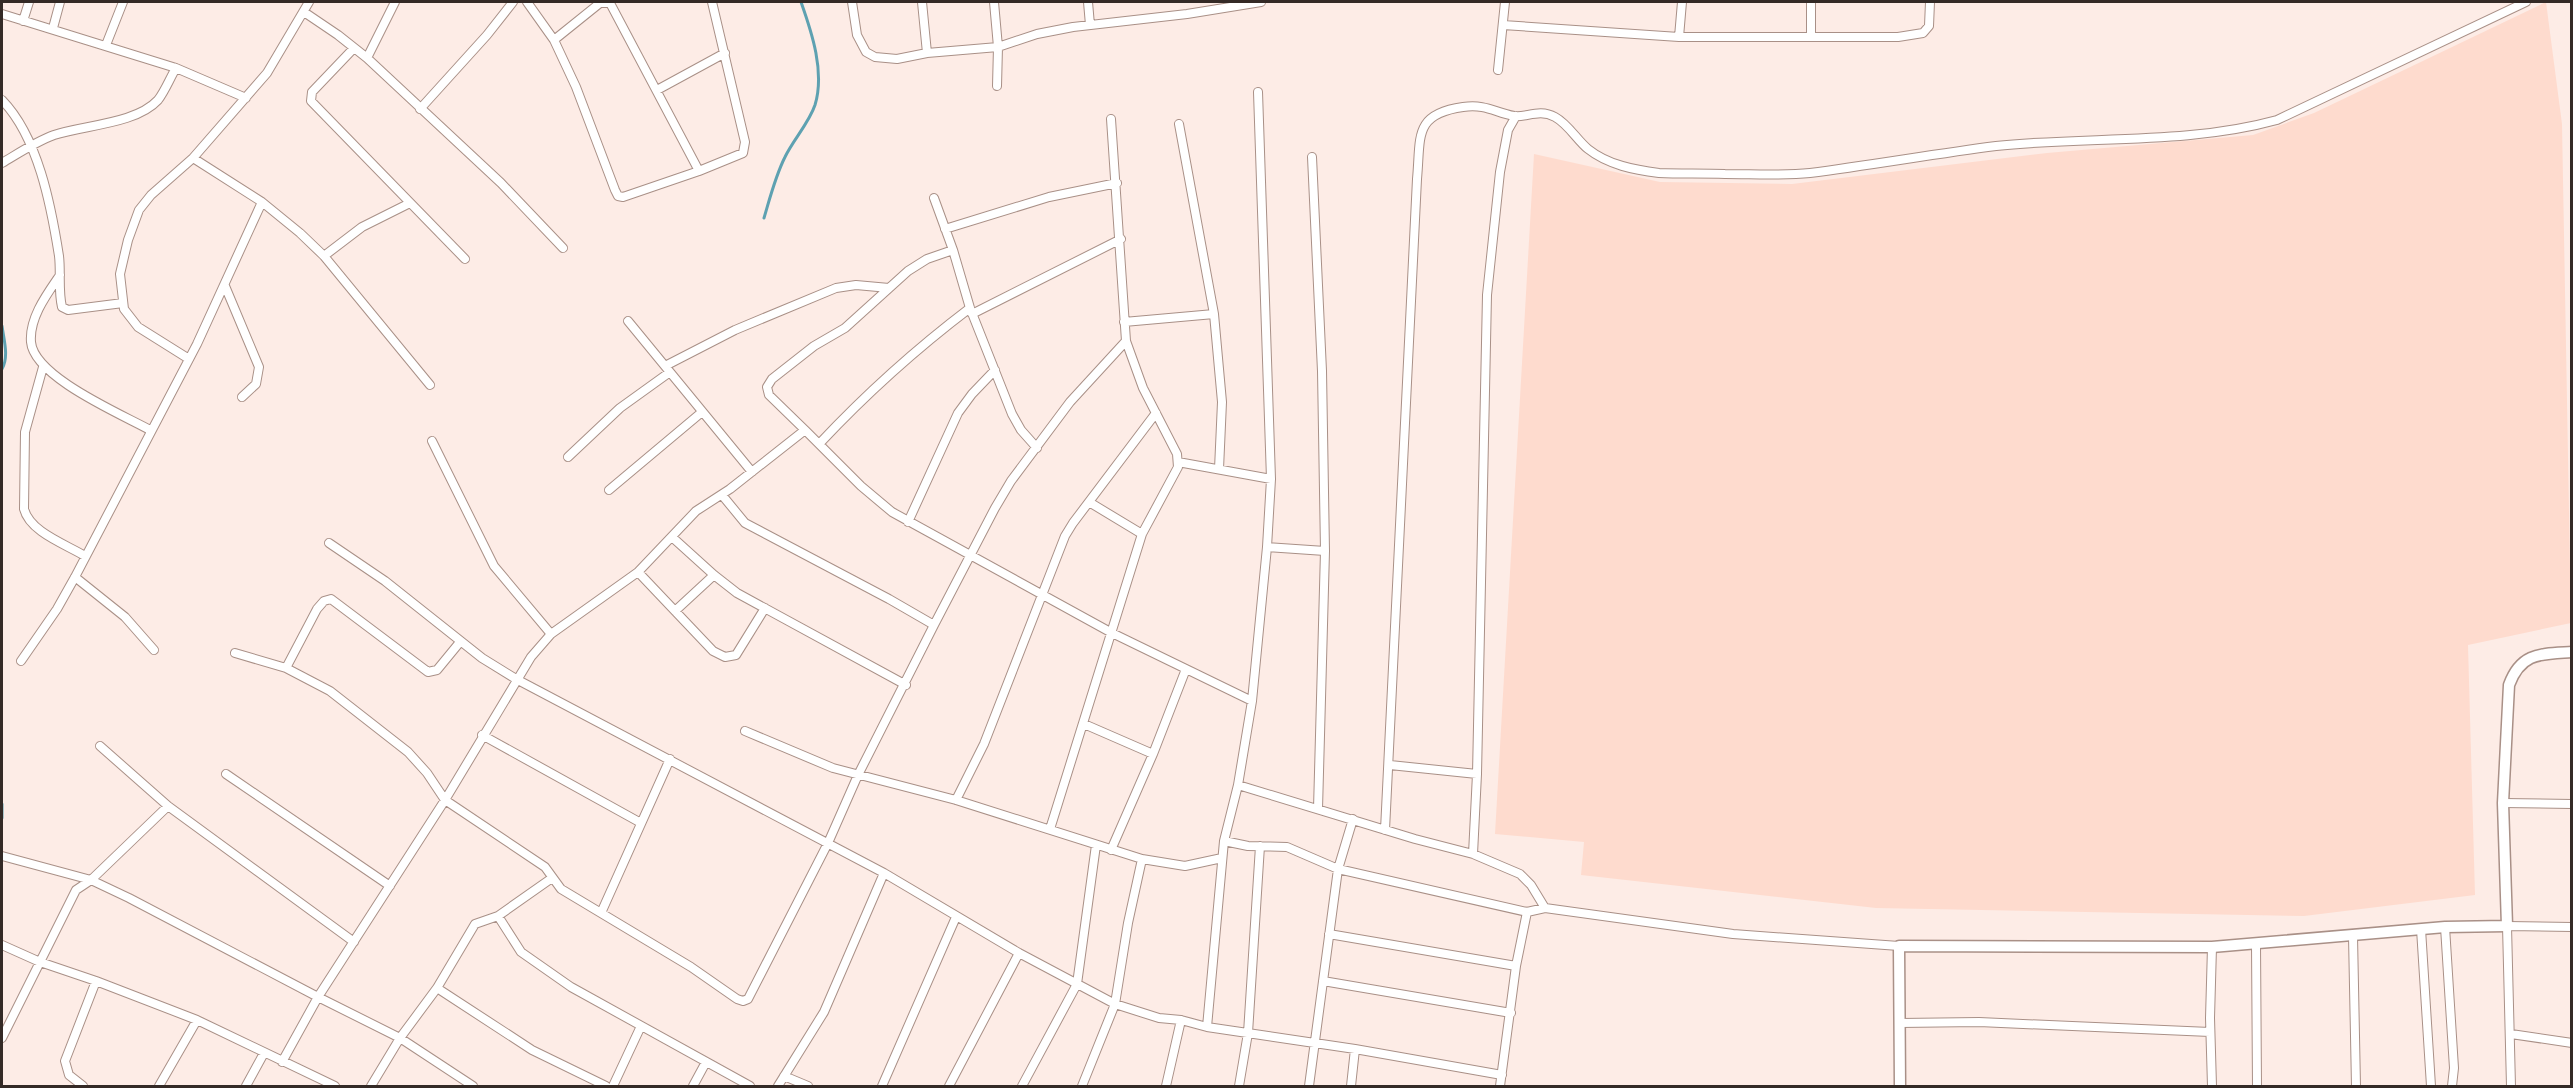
<svg xmlns="http://www.w3.org/2000/svg" width="2573" height="1088" viewBox="0 0 2573 1088" font-family="Manrope,sans-serif">
<style>
.built{fill:#fedbce}
.lines{fill:none;stroke-linecap:round;stroke-linejoin:round}
.stream{stroke:#5ea1b1;stroke-width:3}
.minor-casing{stroke:#a99087;stroke-width:10}
.tertiary-casing{stroke:#a99087;stroke-width:13}
.minor{stroke:#fff;stroke-width:8}
.tertiary{stroke:#fff;stroke-width:10}
</style>
<rect width="100%" height="100%" fill="#fdece6"/>
<path class="built" d="M2546,2L2562,124L2571,623L2468,645L2475,895L2304,916L1876,908L1581,875L1584,842L1495,834L1534,154L1660,182L1792,184L2047,153L2253,135L2314,113Z"/>
<g class="lines">
<path class="stream" d="M764,218C770,198 775,177 785,157C793,140 809,123 815,105C825,72 812,33 801,2
M2,326C4,340 9,357 2,369
M2,804V818"/>
<g class="minor-casing">
<path id="minor" d="M527,2L554,40L576,87L615,190L618,196L623,197L699,171L743,153L745,142L712,2
M852,2L857,35L866,52L875,57L897,59L927,53L998,47L1037,34L1073,27L1187,14L1261,2
M922,2L927,53
M994,2L998,47L997,86
M1088,2L1090,25
M304,12L338,35L367,58L501,183L563,248
M2,14L176,68L246,98
M23,21L29,2
M1503,25L1679,37H1898L1923,33L1929,26L1930,2
M53,28L60,2
M1679,37L1682,2
M1811,37V2
M554,40L600,3H610L699,171
M106,45L123,2
M354,48L312,92L311,101L465,259
M367,58L395,2
M1498,70L1505,2
M657,90L725,53
M2,100C38,137 51,205 59,256C61,272 58,290 62,307L68,310L123,303
M420,109L487,35L513,2
M1179,124L1214,314L1222,402L1219,469
M1312,157L1322,371L1325,551L1318,809
M2,163C19,153 35,142 54,135C84,125 136,124 158,100C165,91 170,78 176,68
M934,198L953,250L970,308L1012,414L1021,430L1037,448
M262,202L300,233L324,256L430,385
M945,229L1049,197L1117,183
M324,256L362,227L410,203
M60,275C47,294 29,318 31,342C34,377 121,414 150,430
M225,286L259,367L256,384L242,397
M972,314L1121,239
M628,321L752,472
M1124,322L1214,314
M189,359L138,327L124,309L120,274L128,240L139,210L151,195L193,158L267,73L309,2
M665,366L735,330L836,288L856,285L889,288
M43,367L25,432L24,509C30,532 65,544 85,556
M805,430L769,395L767,387L772,379L814,346L845,328L908,271L927,259L953,250
M432,441L494,566L551,634
M820,443C866,394 916,349 970,308
M568,457L620,408L670,372
M1178,462L1271,479
M609,490L702,412
M722,495L745,523L889,599L934,625
M1089,502L1142,534
M908,522L958,413L972,394L995,370
M672,537L714,575L737,593L906,685
M329,543L385,581L482,658L516,679L884,873L1019,953L1115,1004L1159,1018L1181,1020L1207,1027L1355,1049L1502,1075
M1267,547L1325,551
M638,572L713,651L725,657L736,655L765,608
M75,577L125,617L154,650
M675,611L714,575
M235,653L286,668L330,691L408,752L427,773L445,800L545,867L561,889L691,967L737,999L743,1001L748,999L828,843L858,775L934,625L995,508L1011,481L1070,402L1126,341L1111,119
M21,661L57,609L75,577L197,344L262,202L193,158
M286,668L317,609L324,601L331,599L428,672L437,670L460,642
M1084,724L1153,754
M745,731L833,768L956,800L1142,859L1185,866L1222,858
M482,735L641,823
M100,746L168,806L354,942
M1390,765L1477,774
M226,774L390,886
M1238,785L1415,839L1473,854L1520,874L1531,885L1545,908
M956,800L984,744L1065,536L1073,523L1156,413
M2503,803L2572,804
M1050,829L1142,534L1178,467L1177,454L1143,388L1126,341
M1385,830L1417,179C1421,137 1413,114 1463,107C1486,104 1494,112 1514,116C1526,118 1539,108 1555,117C1568,124 1577,140 1588,149C1608,165 1635,170 1659,173C1681,174 1703,173 1725,174C1753,174 1782,176 1810,173C1872,165 1934,154 1996,146C2089,136 2186,145 2277,120L2526,2
M1224,841L1248,846L1287,847L1338,869L1527,912
M1111,850L1153,754L1186,669
M1473,854L1477,774L1487,295L1500,172L1508,130L1516,116
M2,856L91,880L129,898L318,997L400,1038L473,1086
M552,878L498,916L521,952L571,987L750,1086
M601,913L670,759
M2445,927L2454,1068L2452,1086
M2421,929L2431,1086
M1329,934L1516,966
M2353,936L2356,1086
M2,945L40,962L96,981L197,1020L335,1086
M2256,945L2257,1086
M2212,947L2210,1018L2212,1086
M1323,981L1511,1013
M437,988L475,924L498,916
M1900,1023L1979,1022L2210,1032
M1207,1027L1224,841L1238,785L1252,701L1267,547L1271,479L1258,92
M2511,1034L2572,1043
M2,1038L76,890L91,880L168,806
M282,1062L318,997L445,800L531,657L551,634L638,572L696,511L730,489L805,430L861,486L892,512L1112,633L1252,701
M784,1076L808,1086
M83,1086L69,1075L65,1061L96,981
M159,1086L197,1020
M246,1086L264,1053
M371,1086L400,1038L437,988L532,1050L606,1086
M613,1086L641,1026
M693,1086L706,1062
M778,1086L824,1012L884,873
M882,1086L956,917
M949,1086L1019,953
M1022,1086L1077,984L1096,845
M1082,1086L1115,1004L1128,923L1142,859
M1166,1086L1181,1020
M1239,1086L1248,1033L1260,846
M1309,1086L1338,869L1353,819
M1351,1086L1355,1049
M1500,1086L1516,966L1527,912L1545,908L1733,934L1899,946
M2511,1086L2507,926L2572,927"/>
</g>
<g class="tertiary-casing">
<path id="tertiary" d="M1900,1086L1899,946L2212,947L2445,927L2507,926L2503,803L2509,685C2521,652 2541,654 2572,652"/>
</g>
<use href="#minor" class="minor"/>
<use href="#tertiary" class="tertiary"/>
</g>
<rect width="2573" height="1088" fill="none" stroke="#342a26" stroke-width="6"/>
</svg>
